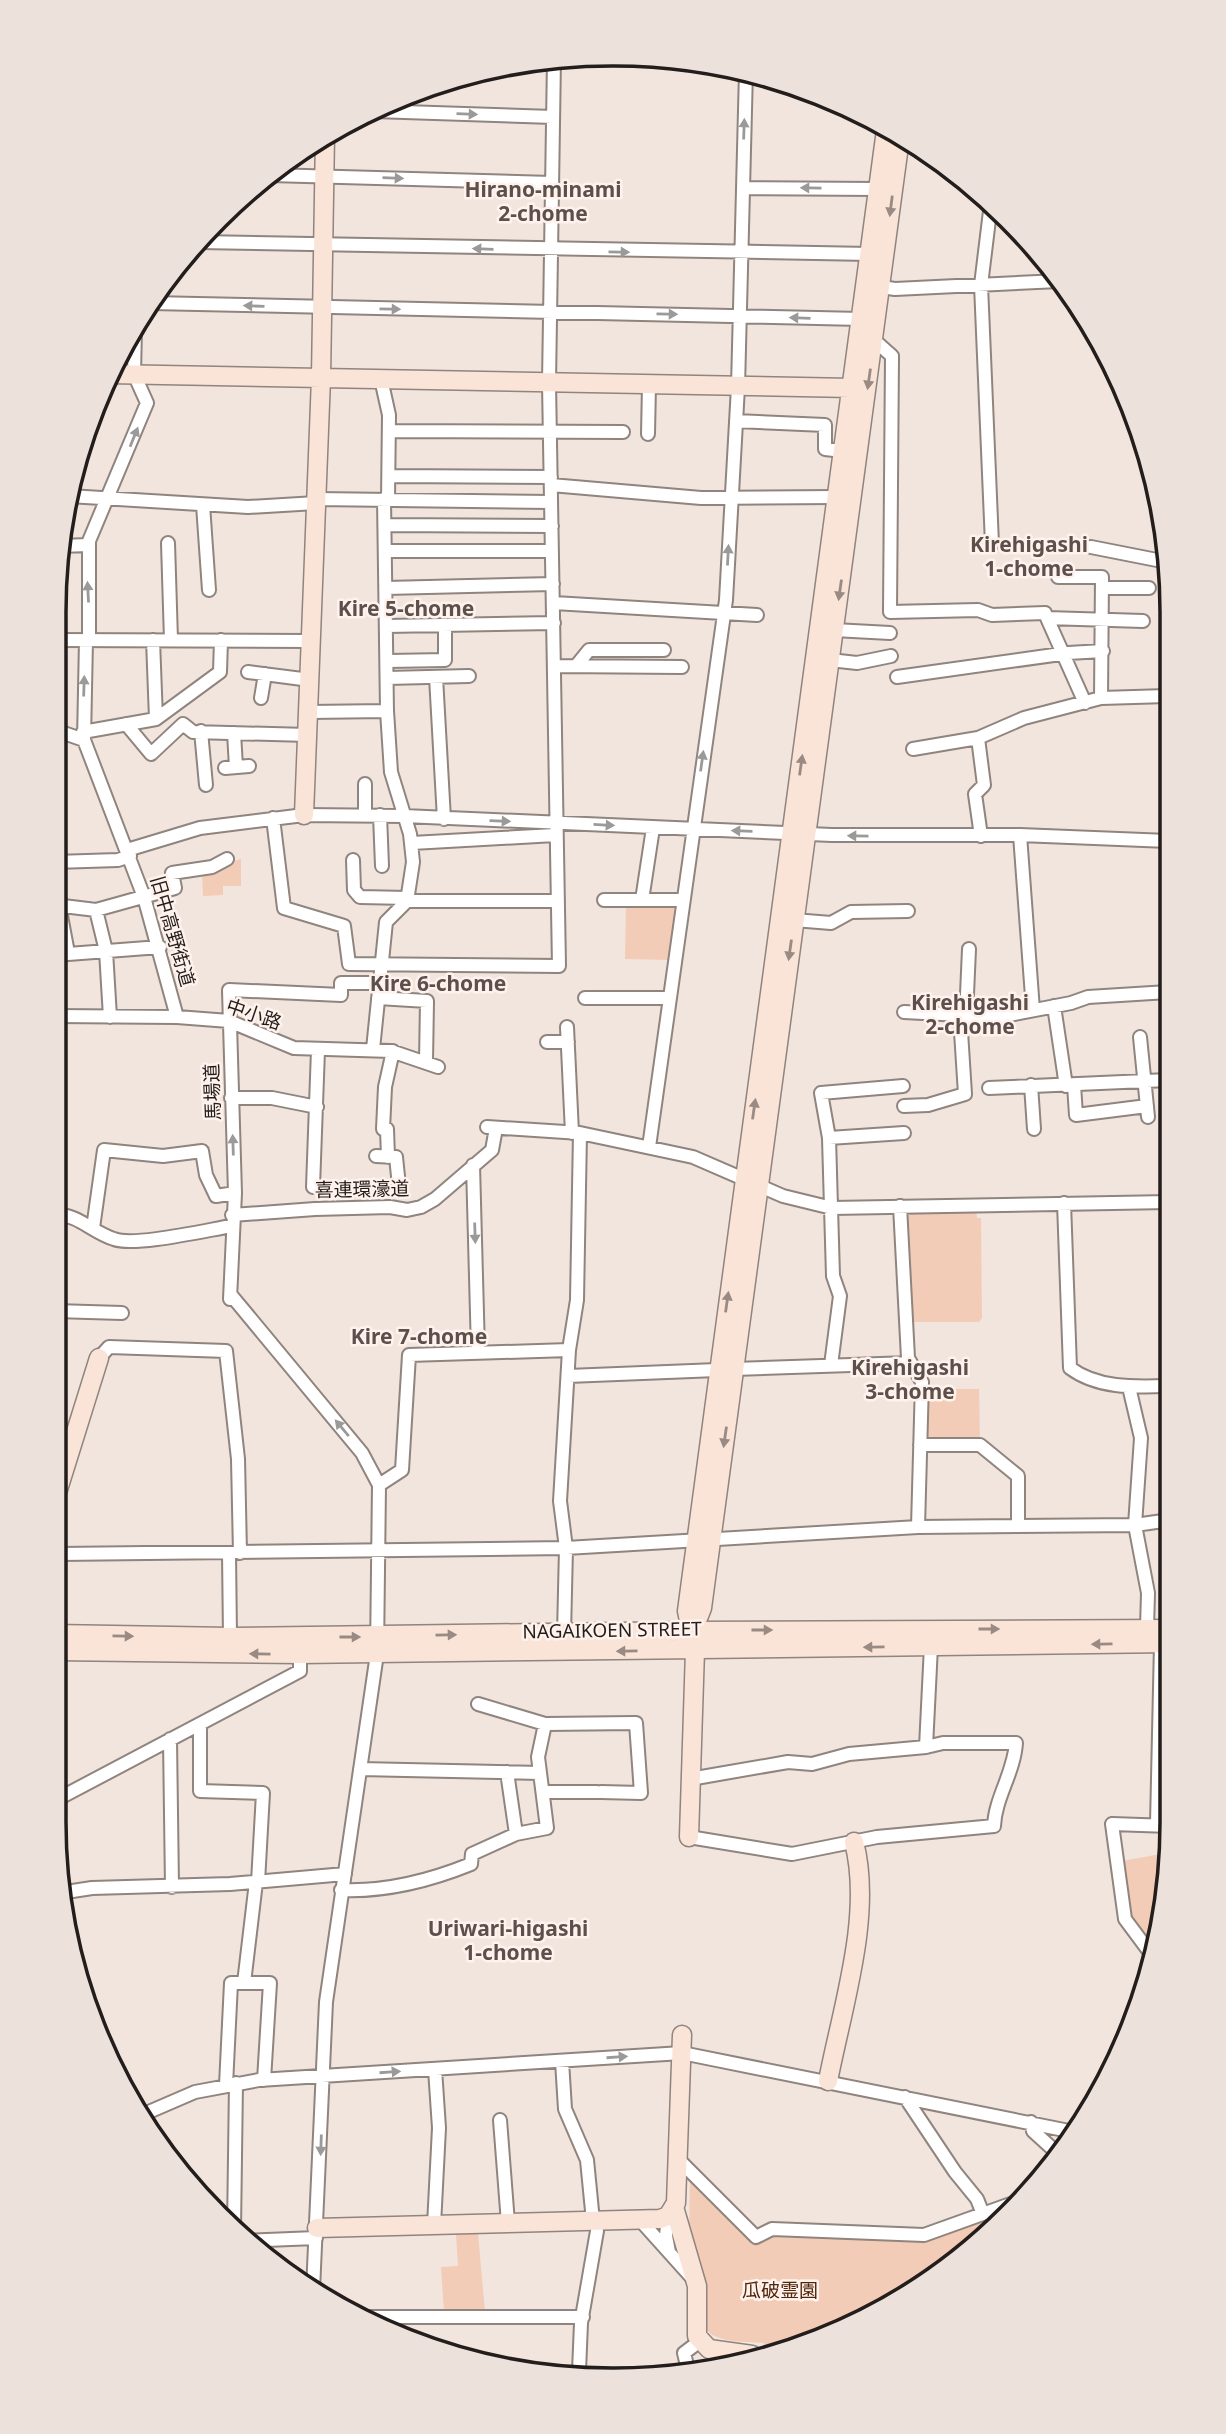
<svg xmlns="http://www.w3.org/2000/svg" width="1226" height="2434" viewBox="0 0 1226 2434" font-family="'Noto Sans','Noto Sans JP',sans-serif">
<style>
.green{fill:#f3ccb7}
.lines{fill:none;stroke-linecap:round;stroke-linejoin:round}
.street-casing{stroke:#8f847e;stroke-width:16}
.secondary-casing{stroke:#8f847e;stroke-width:21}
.street{stroke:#fff;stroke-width:12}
.secondary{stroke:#fae3d7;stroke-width:18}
.oneway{fill:#9c9a99}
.oneway2{fill:#998a83}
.labels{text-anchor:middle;stroke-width:5;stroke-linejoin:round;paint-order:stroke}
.street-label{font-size:19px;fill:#231e1c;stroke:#fff2ec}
.park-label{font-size:19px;fill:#502509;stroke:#fff2ec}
.neighbourhood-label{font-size:21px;font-weight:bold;fill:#5b504b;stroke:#fff2ec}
.rim{fill:none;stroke:#231e1c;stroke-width:3.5}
</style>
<rect width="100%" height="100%" fill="#f2e5de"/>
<path class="green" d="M241,859V886H223V895L203,896L202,870Z
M626,902L679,904L671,960L625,959Z
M976,1209L977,1218H981L982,1318L979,1322H911L906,1214L910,1210Z
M927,1389H979L980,1442L926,1439Z
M1166,1853L1168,1871L1157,1937L1149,1939L1128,1917L1122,1861Z
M690,2177L753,2242L773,2234L925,2239L1015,2207L1008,2216L860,2322L766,2351L764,2343C744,2341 712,2344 702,2324L689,2230Z
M478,2233L485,2312H444L441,2267L458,2266L456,2234Z"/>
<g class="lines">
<g class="street-casing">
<path id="street" d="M374,111L553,117
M270,175L552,183
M743,188L879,189
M991,203L981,285L992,544
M199,242L870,254
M874,286L895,289L1059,281
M151,303L861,319
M874,340L892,356L890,612L978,610L992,615L1045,613L1047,618L1143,621
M381,379L389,415L388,499
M736,421L825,425V449L843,451
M389,431L623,432
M648,434L649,385
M389,476L551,477
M551,485L701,498L837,497
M69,496L248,507L316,503
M316,499L551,502
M203,505L209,590
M385,525L552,526
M168,543L171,640
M61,546L88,545
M1091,547L1167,562
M385,551H552
M1058,577H1102L1101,698
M386,588L553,584
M1102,588H1149
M554,603L757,615
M1047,618L1085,703
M387,626L554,623
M834,630L890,633
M55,640L312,641
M86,640L84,740L144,897L177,1017
M89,640V541L147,403L134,374L135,329
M153,640L156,719
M830,660L857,663L891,656
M388,661L445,660V625
M556,666L682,667
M576,666L589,650H664
M248,672L310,680
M436,677L444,819
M897,677L1068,653L1103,651
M387,678L469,676
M261,698L265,674
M309,712L387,711
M126,724L151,754L183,724L193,732L308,735
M55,730L84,740
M201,731L206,785
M83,732L156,719L220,672L221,640
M234,733L236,767
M978,738L984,785L975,794L981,836
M913,749L978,738L1024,718L1101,698L1167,696
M225,768L249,766
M365,784V815
M380,815L382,866
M273,818L284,908L344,926L349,964L559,966L549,383L554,59
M1020,835L1033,1010
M412,843L555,835
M127,850L200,828L304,815L404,816L832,835H1020L1168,841
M353,860L354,890L360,897L408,898
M55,862L118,860L130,856
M604,900H683
M642,900L653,828
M407,901H557
M55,905L96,910L175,888L172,873L212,867L227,859
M59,905L68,953
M96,910L106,951L110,1017
M794,920L831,923L851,912L908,911
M55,955L160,947
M378,998L427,1001L426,1062
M585,998H669
M1054,1006L1066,1086
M904,1012L999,1017L1071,1003L1088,997L1168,992
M55,1016L177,1017L229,1021L294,1048L391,1051L438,1067
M966,1017L969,949
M567,1027L572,1133
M1140,1037L1148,1117
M547,1042H568
M373,1049L386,922L407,901L413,862L410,834L391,772L387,711L384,499
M1031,1085L1034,1129
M1074,1085L1076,1115L1147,1106
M989,1088L1168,1080
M231,1098H272L317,1107
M904,1106L928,1105L965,1094L960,1016
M487,1127L580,1133L693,1157L783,1196L832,1208L1169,1202
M383,1129L385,1087L393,1051
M387,1129L388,1157
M829,1138L904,1133
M649,1147L726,600L738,387L746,71
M376,1156L396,1157L399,1186
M473,1165L478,1351
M313,1187L318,1050
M1064,1203L1070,1368C1098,1389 1136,1387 1169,1386
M900,1206L908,1358L922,1382L918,1527
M55,1214C79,1215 92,1232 114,1239C134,1247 207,1230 232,1226
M232,1215L315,1209L390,1207L407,1210L421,1207L435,1199L492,1150L496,1128
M93,1228L104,1150L163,1156L202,1151L206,1175L216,1196L235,1193
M231,1295L362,1453L379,1485L377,1654L326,2002L313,2290
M230,1299L235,1193L229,990L341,995V983H378
M55,1311L122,1313
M99,1358L109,1347L226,1351L238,1459L240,1553
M831,1365L840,1296L833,1276L829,1138L821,1093L903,1086
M734,1369L910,1363
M568,1376L717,1370
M1129,1387L1141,1438L1135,1525L1148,1593L1147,1628
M920,1445H980L1018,1476V1526
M379,1485L402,1470L409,1355L569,1350
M55,1532L59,1554L566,1548L918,1527L1135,1525L1170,1520
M229,1553L230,1637
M564,1634L566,1548L560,1501L569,1350L577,1300L580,1133
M478,1704L545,1724L636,1723L641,1793L601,1792
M200,1725V1791L263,1793L258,1882
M170,1739L172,1887
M926,1747L931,1646
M360,1769L540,1773
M507,1772L516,1834
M543,1792H597
M54,1801L300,1671V1654
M1157,1824L1161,1643
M689,1837L792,1854L877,1837L994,1826C995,1798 1014,1773 1016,1743H943L926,1747L849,1754L812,1764L788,1762L690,1779
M341,1890C387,1892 429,1881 471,1864L472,1854L516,1834L547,1828L538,1757L545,1724
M66,1892L92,1888L230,1884L345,1874
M1154,1958L1125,1919L1112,1824L1170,1826
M244,1983L256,1882
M562,2061L565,2109L587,2160L593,2221
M226,2085L231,1983H270L264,2080
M905,2097L955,2172L977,2199L983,2214
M144,2114L195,2092L259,2080L682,2053L1069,2131
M500,2120L508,2223
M1031,2122L1033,2131L1055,2151
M678,2159L756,2237L772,2229L924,2235L1019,2201
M668,2216L666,2236L669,2252
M640,2220L693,2279
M434,2225L439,2128L435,2069
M234,2230L236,2083
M244,2241L316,2238
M367,2317H583
M579,2371L581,2323L597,2231
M689,2374L684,2353L700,2341"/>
</g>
<g class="secondary-casing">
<path id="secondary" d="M109,374L852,388
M304,815L321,378L325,135
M55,1499L99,1358
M693,1631L702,1608L900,138
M54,1634L230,1637L693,1631L1170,1629
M54,1651L300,1654L1170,1643
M689,1837L695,1650L687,1611L691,1581L886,130
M828,2081C842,2008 873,1915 854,1842
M674,2207L697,2286V2336L709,2349L752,2355
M317,2228L660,2219L668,2216L676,2203L682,2035"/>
</g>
<use href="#street" class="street"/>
<use href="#secondary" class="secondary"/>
</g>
<defs><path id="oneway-solid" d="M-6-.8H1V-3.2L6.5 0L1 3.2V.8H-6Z" transform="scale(1.75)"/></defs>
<g class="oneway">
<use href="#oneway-solid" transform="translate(467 114) rotate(2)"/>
<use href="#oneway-solid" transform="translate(744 129) rotate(-88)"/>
<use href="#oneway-solid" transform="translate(393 178) rotate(2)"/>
<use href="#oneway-solid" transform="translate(811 188) rotate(-179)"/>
<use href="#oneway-solid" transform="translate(483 249) rotate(-178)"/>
<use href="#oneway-solid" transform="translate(619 252) rotate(1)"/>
<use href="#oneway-solid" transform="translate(254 306) rotate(-178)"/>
<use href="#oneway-solid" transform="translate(390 309) rotate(1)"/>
<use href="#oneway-solid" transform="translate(667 314) rotate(1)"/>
<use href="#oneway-solid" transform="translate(800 318) rotate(-178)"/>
<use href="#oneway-solid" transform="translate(134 437) rotate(-68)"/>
<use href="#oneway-solid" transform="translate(728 555) rotate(-87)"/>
<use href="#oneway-solid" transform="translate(88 592) rotate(-93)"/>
<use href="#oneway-solid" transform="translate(84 686) rotate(-88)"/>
<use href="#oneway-solid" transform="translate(702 761) rotate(-82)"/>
<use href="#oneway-solid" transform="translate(500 821) rotate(2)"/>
<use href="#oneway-solid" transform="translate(604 825) rotate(3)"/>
<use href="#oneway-solid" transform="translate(742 831) rotate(-178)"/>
<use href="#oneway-solid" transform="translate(858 836) rotate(-179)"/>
<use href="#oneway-solid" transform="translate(233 1145) rotate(-92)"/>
<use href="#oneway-solid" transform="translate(475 1233) rotate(88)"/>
<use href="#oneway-solid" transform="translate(342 1428) rotate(-130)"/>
<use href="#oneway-solid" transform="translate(617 2057) rotate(-4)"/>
<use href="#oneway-solid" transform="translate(390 2072) rotate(-4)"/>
<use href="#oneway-solid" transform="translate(321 2145) rotate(92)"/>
</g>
<g class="oneway2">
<use href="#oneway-solid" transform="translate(891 206) rotate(97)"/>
<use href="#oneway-solid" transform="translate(869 379) rotate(98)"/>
<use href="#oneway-solid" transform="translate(840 590) rotate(98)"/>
<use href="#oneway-solid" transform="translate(801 765) rotate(-82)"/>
<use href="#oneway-solid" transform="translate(790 950) rotate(98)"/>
<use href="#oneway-solid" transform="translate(754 1109) rotate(-82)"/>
<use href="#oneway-solid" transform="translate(727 1302) rotate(-82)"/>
<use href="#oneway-solid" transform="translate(725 1437) rotate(98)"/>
<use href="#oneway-solid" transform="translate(989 1629)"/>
<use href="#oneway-solid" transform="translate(762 1630)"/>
<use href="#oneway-solid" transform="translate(446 1635) rotate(-1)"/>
<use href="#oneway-solid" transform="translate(123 1636) rotate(1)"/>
<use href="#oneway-solid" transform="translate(350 1637)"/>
<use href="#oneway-solid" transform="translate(1102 1644) rotate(179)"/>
<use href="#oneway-solid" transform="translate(874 1647) rotate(179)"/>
<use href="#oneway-solid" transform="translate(627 1651) rotate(179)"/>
<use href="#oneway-solid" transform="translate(260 1654) rotate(-179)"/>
</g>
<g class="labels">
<g class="street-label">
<text transform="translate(173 931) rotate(74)" y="7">旧中高野街道</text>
<text transform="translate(254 1014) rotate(19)" y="7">中小路</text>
<text transform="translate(212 1092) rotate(-92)" y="7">馬場道</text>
<text transform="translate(362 1189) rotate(-1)" y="7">喜連環濠道</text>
<text transform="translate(612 1630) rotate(-1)" y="7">NAGAIKOEN STREET</text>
</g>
<g class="park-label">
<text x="780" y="2297">瓜破霊園</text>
</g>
<g class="neighbourhood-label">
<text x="543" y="197">Hirano-minami<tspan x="543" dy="24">2-chome</tspan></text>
<text x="1029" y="552">Kirehigashi<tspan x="1029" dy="24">1-chome</tspan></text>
<text x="406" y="616">Kire 5-chome</text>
<text x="438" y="991">Kire 6-chome</text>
<text x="970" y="1010">Kirehigashi<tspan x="970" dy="24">2-chome</tspan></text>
<text x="419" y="1344">Kire 7-chome</text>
<text x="910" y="1375">Kirehigashi<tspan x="910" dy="24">3-chome</tspan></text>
<text x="508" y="1936">Uriwari-higashi<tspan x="508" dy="24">1-chome</tspan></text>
</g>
</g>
<path d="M0 0H1226V2434H0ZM612 66H614A546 546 0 0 1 1160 612V1822A546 546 0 0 1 614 2368H612A546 546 0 0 1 66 1822V612A546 546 0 0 1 612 66Z" fill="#ede1db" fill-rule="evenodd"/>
<path class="rim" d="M612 66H614A546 546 0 0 1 1160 612V1822A546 546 0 0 1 614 2368H612A546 546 0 0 1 66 1822V612A546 546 0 0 1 612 66Z"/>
</svg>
